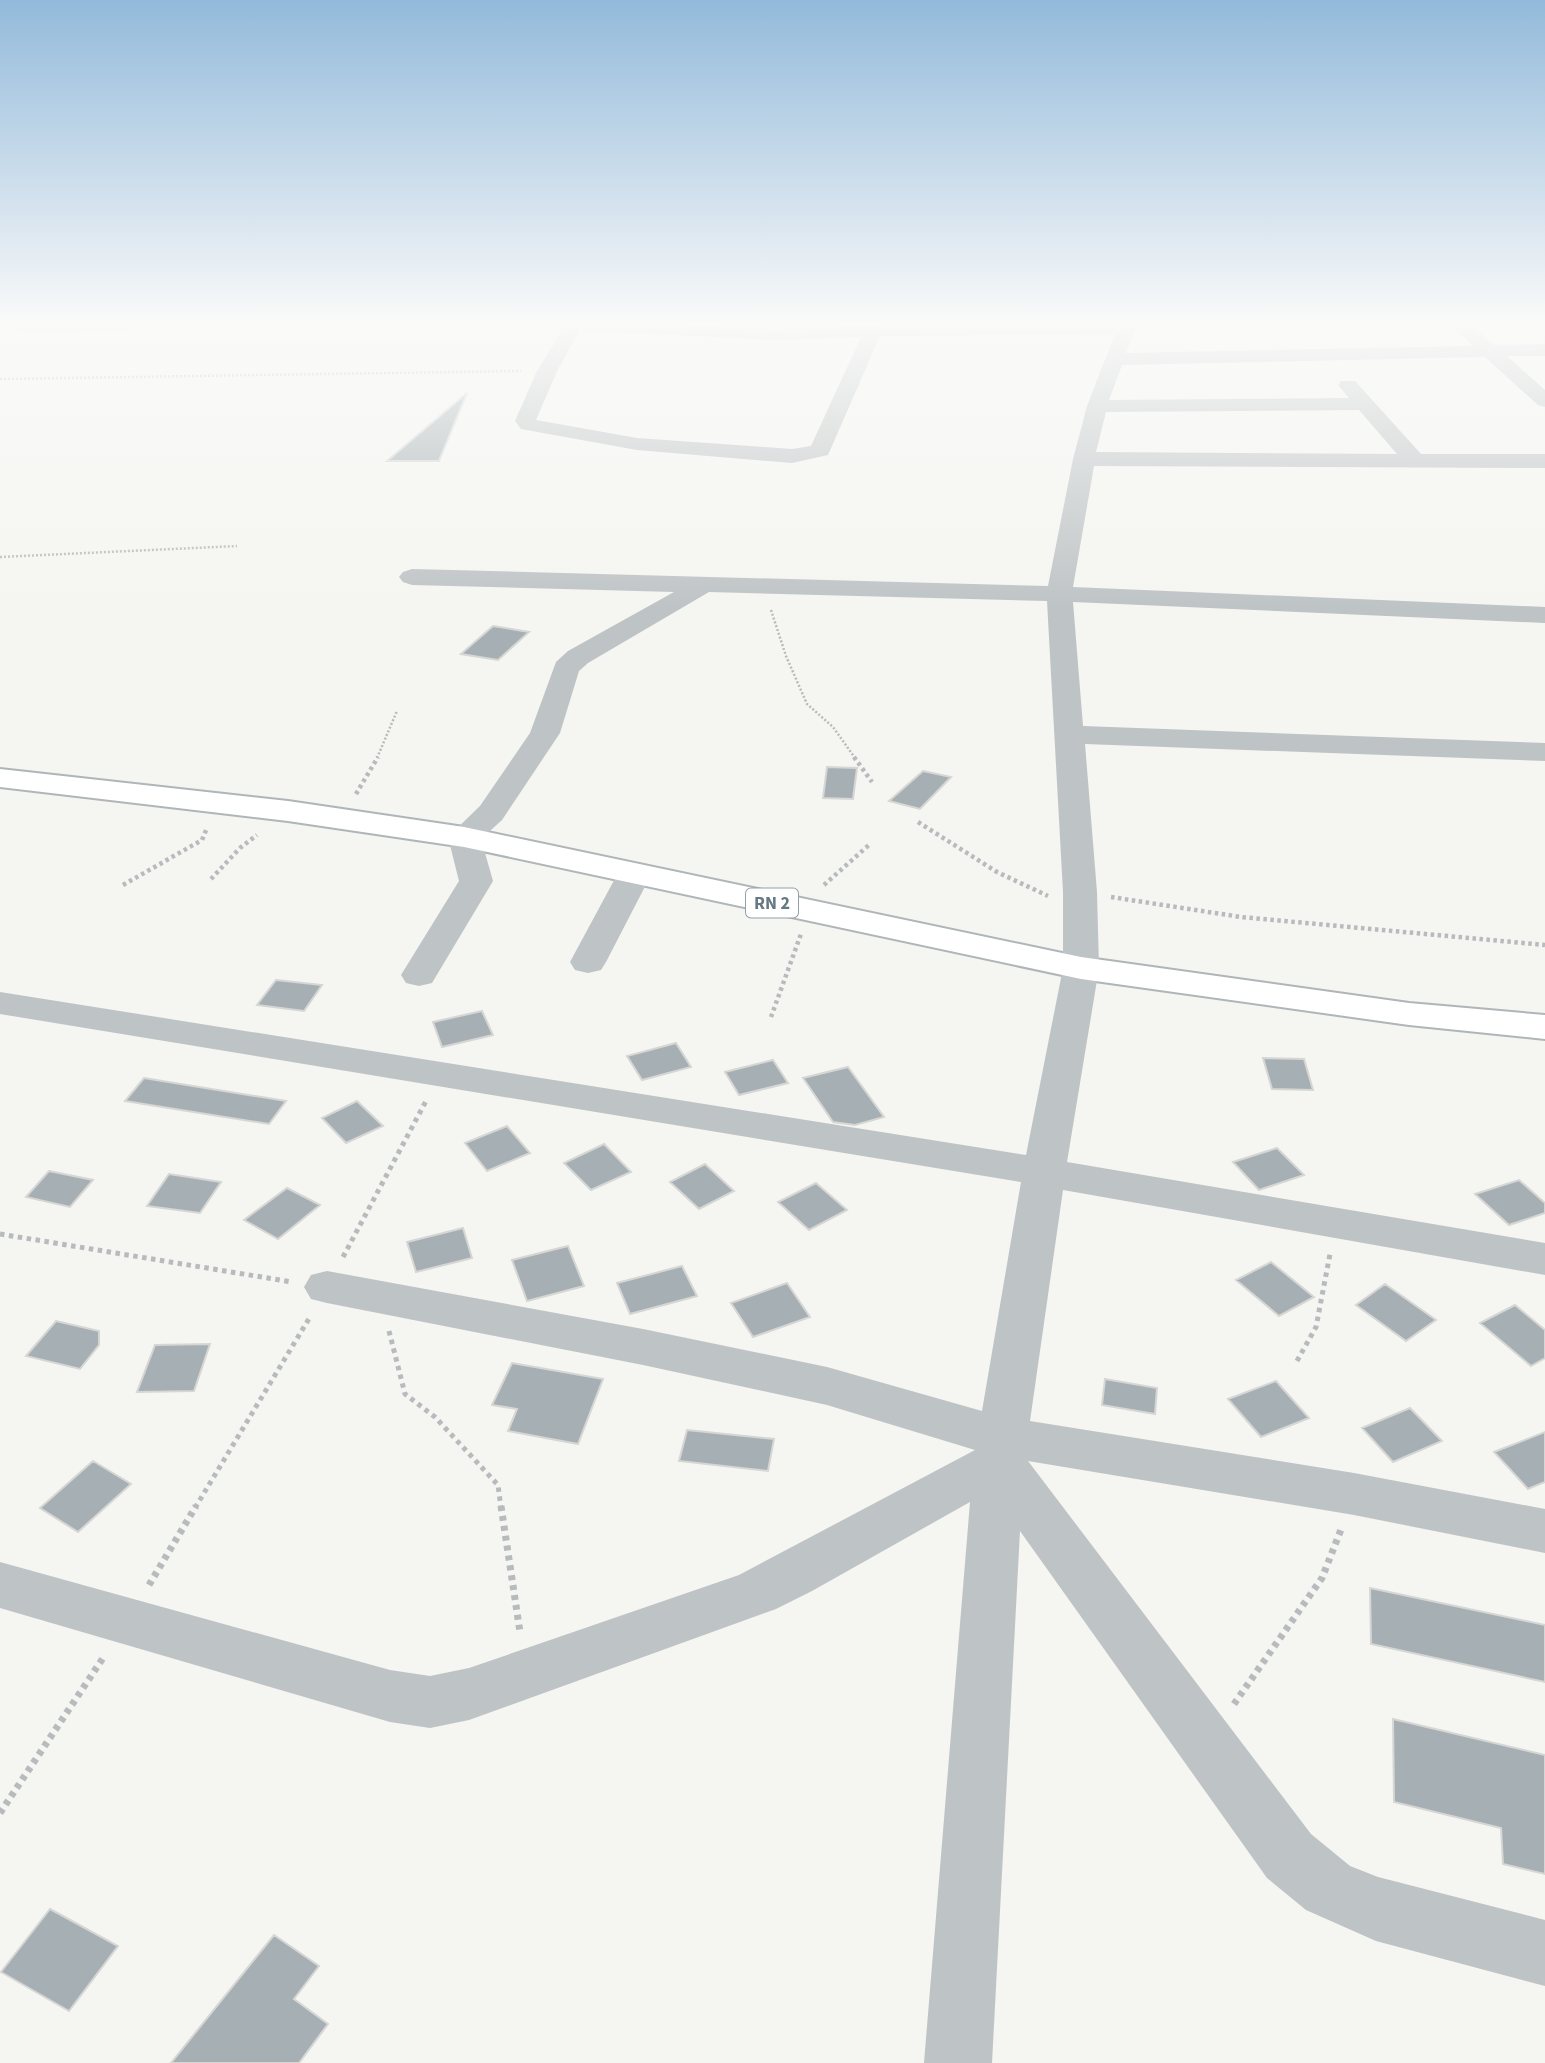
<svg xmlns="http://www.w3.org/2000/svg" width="1545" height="2063" viewBox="0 0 1545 2063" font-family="'Source Sans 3',sans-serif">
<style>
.building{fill:#a6b0b4;stroke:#d6d6d4;stroke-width:2}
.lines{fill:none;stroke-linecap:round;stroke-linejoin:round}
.major-casing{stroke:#afb5b8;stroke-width:4}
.path-far3{stroke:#b8bbbd;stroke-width:2.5;stroke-dasharray:2 2;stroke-linecap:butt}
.path-far2{stroke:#b8bbbd;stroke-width:4.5;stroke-dasharray:3.5 3.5;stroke-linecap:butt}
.path-far1{stroke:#b8bbbd;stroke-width:5;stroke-dasharray:4.5 4.5;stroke-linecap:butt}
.path{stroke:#b8bbbd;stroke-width:7;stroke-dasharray:5 5;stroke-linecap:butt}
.minor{fill:#bec3c5;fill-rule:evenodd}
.major{fill:#fff;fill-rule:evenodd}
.labels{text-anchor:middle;stroke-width:7;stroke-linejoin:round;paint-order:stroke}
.shield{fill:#fff;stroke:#92a1a8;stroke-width:2}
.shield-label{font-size:18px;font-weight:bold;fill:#647982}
</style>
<rect width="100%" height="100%" fill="#f5f5f1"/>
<path class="building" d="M467,393L439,461H387Z
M493,626L529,632L498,660L461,654Z
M827,767L857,768L853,799L823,798Z
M923,771L951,777L920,809L889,801Z
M276,980L322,985L304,1011L257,1005Z
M482,1011L493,1035L442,1047L433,1022Z
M676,1043L691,1067L642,1080L627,1056Z
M1263,1058L1304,1059L1313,1090L1272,1089Z
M773,1060L788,1083L739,1095L725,1072Z
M848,1067L884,1117L855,1125L833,1122L803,1078Z
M144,1078L193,1086L286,1101L269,1124L125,1101Z
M357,1101L383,1126L346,1143L322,1118Z
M507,1126L530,1153L487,1171L465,1143Z
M604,1144L631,1172L591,1190L564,1163Z
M1277,1148L1304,1175L1259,1190L1233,1162Z
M705,1164L734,1191L699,1209L670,1182Z
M49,1171L93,1180L70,1207L26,1197Z
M169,1174L221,1182L200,1213L147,1206Z
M1519,1180L1545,1203V1213L1509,1225L1475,1194Z
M816,1183L847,1210L809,1230L778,1202Z
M287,1188L320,1205L278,1239L244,1220Z
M463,1228L472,1258L416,1272L407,1242Z
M568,1246L584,1286L527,1301L512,1260Z
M1271,1262L1314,1297L1279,1316L1236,1280Z
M682,1266L697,1296L630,1314L617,1283Z
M787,1283L810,1317L753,1337L731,1303Z
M1385,1284L1436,1320L1406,1341L1356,1305Z
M1515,1305L1545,1330V1358L1531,1366L1480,1323Z
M56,1321L99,1331V1345L80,1369L26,1356Z
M210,1344L194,1391L137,1392L155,1345Z
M512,1363L603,1379L578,1444L508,1431L517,1409L492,1405Z
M1105,1379L1157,1388L1155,1414L1102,1405Z
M1276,1381L1309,1418L1261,1437L1228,1399Z
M1410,1408L1442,1441L1393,1462L1362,1428Z
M687,1430L774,1439L768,1471L679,1461Z
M1545,1432V1482L1528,1489L1494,1452Z
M93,1461L131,1484L78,1532L40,1508Z
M1370,1588L1545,1625V1682L1371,1644Z
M1393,1719L1545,1755V1874L1503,1864L1501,1828L1394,1802Z
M50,1909L118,1946L69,2011L1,1972Z
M274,1935L319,1966L294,1999L328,2024L299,2063H171Z"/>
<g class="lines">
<g class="major-casing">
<path id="major" d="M0,769L288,801L464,827L1081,957L1409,1003L1545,1015V1039L1409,1025L1081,979L464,847L288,821L0,787Z"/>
</g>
<path class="path-far3" d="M0,379L521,371
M0,557L237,546
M771,610L786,656L807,704L833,727L855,758
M377,758L397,711"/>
<path class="path-far2" d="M854,757L872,782
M356,794L378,757
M918,822L997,872L1048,896
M211,879L240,848L257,835
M123,885L202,840L207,828
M824,885L870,844
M1111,897L1241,917L1545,945
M771,1017L801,934"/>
<path class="path-far1" d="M0,1234L292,1282
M343,1257L426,1101
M389,1331L405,1394L435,1417L498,1485L501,1508
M1297,1361L1316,1327L1330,1254
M195,1508L310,1317"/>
<path class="path" d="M501,1506L520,1632
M149,1585L196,1506
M1234,1704L1322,1578L1342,1527
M0,1813L105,1655"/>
<path class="minor" d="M78,320H435L426,325L22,331L13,326L22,321Z
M490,320H594L775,330L933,323L1119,324L1120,320H1138L1126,353L1473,346L1446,320H1465L1494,345L1545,344V356H1507L1545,390V407L1538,405L1485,357L1122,365L1109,400L1349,398L1338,385L1341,381H1355L1421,454H1545V468L1094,466L1073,587L1545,607V623L1073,602L1083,726L1545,743V761L1085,744L1097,892L1099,968L1067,1162L1545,1243V1275L1063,1190L1030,1421L1354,1473L1545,1509V1553L1354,1515L1028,1461L1311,1834L1350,1866L1378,1877L1545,1920V1986L1376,1941L1306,1910L1267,1878L1020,1531L992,2063H924L970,1502L812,1591L776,1609L469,1720L430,1728L390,1722L0,1608V1562L390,1670L430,1676L469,1668L739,1575L975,1450L827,1405L643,1365L327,1303L311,1299L304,1287L311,1275L327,1271L643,1329L827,1367L982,1411L1021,1182L0,1014V992L1026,1155L1063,968V892L1047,601L709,592L588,663L579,671L560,733L502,820L481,839L493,881L432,983L419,986L406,983L401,975L459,881L448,837L480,806L530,733L556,662L568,651L674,592L412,585L403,582L399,577L403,572L412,569L1048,586L1073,459L1087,406L1115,334L880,336L828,455L792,463L637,450L521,429L515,421L537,371L563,329L499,325ZM580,330L775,340L861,337L811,446L792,449L637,438L536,420L557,371ZM1359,410L1397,454L1096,452L1106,412Z
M635,863L647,866L652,873L606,962L601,970L588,973L575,970L570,962L618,873L623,866Z"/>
<use href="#major" class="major"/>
</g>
<linearGradient id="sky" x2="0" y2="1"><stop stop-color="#93badb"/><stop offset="0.53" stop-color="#fafaf9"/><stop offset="1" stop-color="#fafaf9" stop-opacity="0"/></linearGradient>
<rect width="1545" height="609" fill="url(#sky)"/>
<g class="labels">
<rect class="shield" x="746" y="888.5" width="52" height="29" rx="5"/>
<g class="shield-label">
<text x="772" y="909">RN 2</text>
</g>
</g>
</svg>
